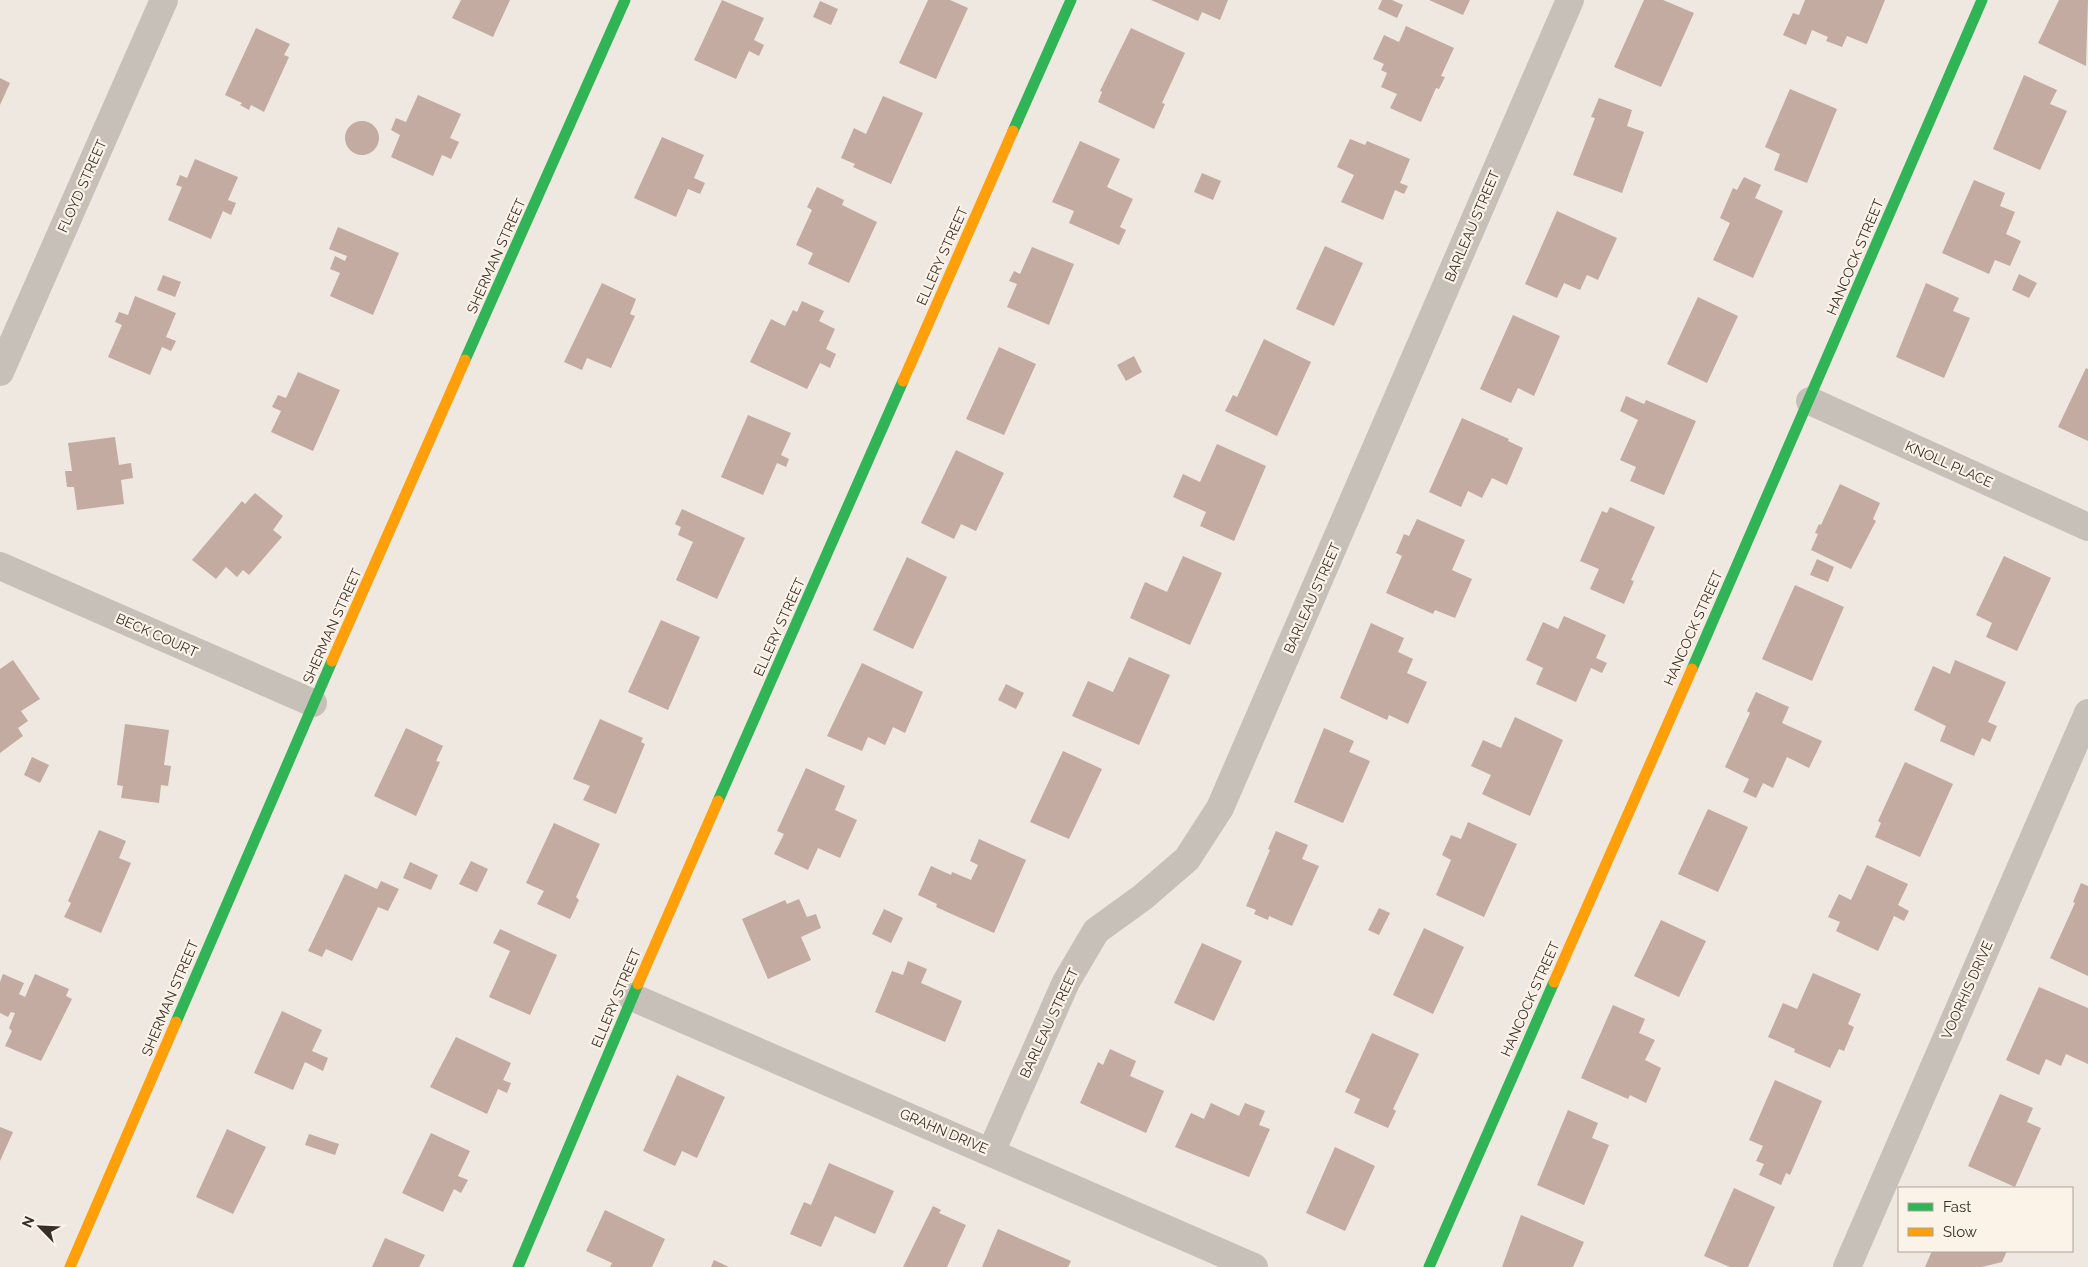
<svg xmlns="http://www.w3.org/2000/svg" width="2088" height="1267" viewBox="0 0 2088 1267" font-family="Raleway,sans-serif">
<style>
.building{fill:#c3aba1}
.lines{fill:none;stroke-linecap:round;stroke-linejoin:round}
.street{stroke:#c7c0b9;stroke-width:28}
.fast{stroke:#30b455;stroke-width:11}
.slow{stroke:#ff9f0a;stroke-width:11}
.labels{text-anchor:middle;stroke-width:4.5;stroke-linejoin:round;paint-order:stroke}
.street-label{font-size:14px;fill:#392d27;stroke:#fbf2e8}
</style>
<rect width="100%" height="100%" fill="#eee8e1"/>
<path class="building" d="M461,0H510L493,37L452,18Z
M722,0L764,18L754,40L764,45L759,56L749,51L736,79L694,60Z
M928,0H950L968,8L936,79L899,63Z
M1151,0H1228L1220,20L1202,12L1198,21Z
M1382,0H1392L1403,5L1397,18L1378,9Z
M1429,0H1470L1463,15Z
M1644,0H1663L1694,13L1661,87L1614,67Z
M1805,0H1885L1867,44L1847,36L1842,47L1826,41L1828,37L1812,30L1806,45L1783,35L1793,13L1799,15Z
M2059,0H2088L2086,66L2038,43Z
M820,1L838,9L831,25L813,17Z
M1406,26L1454,48L1441,76L1445,77L1439,89L1436,88L1421,122L1390,108L1397,94L1381,87L1387,73L1381,70L1384,64L1373,59L1384,35L1399,42Z
M256,28L290,44L284,55L289,57L264,112L251,105L249,110L240,105L242,103L225,95Z
M1131,28L1185,53L1162,103L1165,104L1154,129L1098,102L1102,92L1100,91Z
M2024,75L2057,90L2050,104L2067,111L2040,170L1993,149Z
M0,78L10,83L0,105Z
M1790,89L1837,109L1807,183L1774,170L1780,154L1765,147Z
M418,95L461,114L450,138L459,142L451,159L442,155L433,176L391,157L400,135L391,130L396,118L406,122Z
M883,96L923,113L891,184L853,167L855,164L841,158L854,128L866,134Z
M1599,98L1632,110L1627,126L1644,132L1622,193L1573,175L1595,118L1591,117Z
M345 138a17 17 0 1 1 34 0a17 17 0 1 1-34 0Z
M662,137L704,155L694,178L705,183L700,194L688,189L676,217L634,198Z
M1350,139L1365,145L1367,141L1410,159L1400,183L1408,186L1404,194L1395,190L1383,220L1341,202L1354,175L1337,167Z
M1080,141L1120,159L1107,187L1133,199L1120,227L1126,230L1119,245L1069,223L1074,211L1052,202Z
M195,159L238,177L228,200L236,203L231,215L223,211L211,239L168,220L182,187L176,185L180,175L187,178Z
M1202,173L1221,181L1213,200L1194,192Z
M1744,177L1761,185L1755,198L1783,211L1753,278L1713,260L1730,223L1720,218L1733,188L1737,190Z
M1974,180L2005,193L2000,206L2015,212L2006,234L2021,241L2010,266L1995,260L1989,274L1942,253Z
M817,187L844,200L842,205L877,222L849,283L808,264L813,253L796,245L812,210L807,207Z
M1557,211L1617,238L1598,280L1587,275L1580,290L1564,283L1557,298L1525,284Z
M338,227L399,253L373,315L330,296L340,273L330,269L335,256L345,261L347,256L329,249Z
M1325,246L1363,263L1334,326L1296,309Z
M1032,247L1074,264L1049,325L1007,307L1017,284L1009,281L1014,271L1020,274Z
M2019,274L2037,283L2029,298L2012,290Z
M163,275L181,282L175,297L157,290Z
M602,283L636,299L630,314L635,316L611,368L587,358L582,370L564,362Z
M1926,283L1959,298L1953,311L1970,318L1944,378L1896,357Z
M135,296L176,313L166,337L176,341L171,351L162,347L150,375L108,357L122,325L115,322L119,312L128,315Z
M1698,297L1738,316L1707,383L1667,364Z
M802,301L824,311L819,321L835,329L826,349L836,354L830,368L820,363L807,389L750,362L771,319L785,326L793,310L797,312Z
M1513,315L1560,336L1534,396L1518,388L1511,403L1480,389Z
M1264,339L1311,362L1277,436L1225,411L1233,395L1237,397Z
M999,347L1036,364L1004,435L966,419Z
M1134,356L1142,372L1126,381L1117,365Z
M2086,368L2088,369V441L2058,427Z
M298,372L340,390L313,451L271,432L281,411L272,407L278,395L286,398Z
M1626,396L1644,404L1646,400L1696,421L1664,495L1630,481L1636,467L1620,460L1638,420L1620,411Z
M748,415L791,433L781,455L789,459L786,467L777,463L763,495L721,477Z
M1462,418L1509,439L1508,441L1523,448L1507,485L1492,478L1482,498L1468,491L1461,507L1429,492Z
M115,437L119,465L131,463L133,478L121,480L124,504L77,510L74,487H67L65,471H72L68,443Z
M1217,444L1266,466L1234,541L1200,526L1206,512L1173,497L1183,474L1200,482Z
M956,450L1004,473L976,531L961,524L954,539L921,523Z
M1840,484L1880,503L1873,519L1876,521L1851,569L1811,550L1818,534L1815,533L1819,524L1821,525Z
M255,493L283,516L273,530L282,537L249,575L243,570L237,577L226,567L216,579L192,560L242,501L245,504Z
M1610,507L1655,527L1631,580L1634,581L1624,604L1590,589L1599,569L1580,561L1602,511L1607,513Z
M682,509L745,538L717,599L676,580L693,542L678,535L681,527L675,524Z
M1417,519L1465,540L1452,570L1472,579L1455,618L1435,610L1433,614L1386,593L1402,556L1396,553L1404,534L1409,536Z
M1183,556L1222,573L1190,645L1130,618L1145,582L1167,592Z
M2004,556L2051,578L2017,651L1986,637L1992,623L1976,615Z
M907,557L947,577L913,649L873,630Z
M1817,559L1834,567L1828,582L1810,575Z
M1795,585L1844,607L1812,681L1762,659Z
M1564,616L1606,635L1596,658L1607,663L1602,673L1591,668L1576,702L1536,684L1543,668L1526,660L1543,622L1558,629Z
M661,620L700,637L668,710L628,692Z
M1371,623L1404,638L1398,652L1413,659L1407,673L1427,682L1408,724L1389,715L1387,720L1340,698Z
M1129,657L1170,675L1139,745L1072,716L1088,681L1113,692Z
M13,660L40,699L21,711L28,721L18,728L23,736L0,753V669Z
M1955,660L2006,682L1988,722L1997,726L1990,742L1982,738L1974,756L1940,741L1946,726L1914,710L1933,666L1950,674Z
M862,663L923,692L905,733L893,727L885,745L868,737L862,751L827,736Z
M1006,684L1024,693L1016,709L998,700Z
M1756,692L1789,707L1782,723L1822,741L1809,768L1787,757L1773,788L1763,783L1756,798L1743,792L1749,779L1725,767L1750,713L1747,711Z
M1515,717L1563,740L1530,816L1482,794L1491,775L1471,766L1483,740L1501,748Z
M600,719L643,738L641,742L645,744L616,814L583,800L590,786L573,779Z
M125,724L169,730L164,765L171,766L168,786L161,785L159,803L121,798L123,786L117,785Z
M406,728L443,746L436,761L440,762L416,816L374,796Z
M1324,728L1354,741L1349,752L1370,761L1343,823L1294,802Z
M1063,751L1102,769L1069,839L1030,822Z
M32,757L49,765L40,783L24,775Z
M1905,762L1953,784L1920,857L1875,837L1881,823L1878,821Z
M806,768L845,786L835,810L857,820L840,858L818,848L808,870L774,854L784,834L777,831Z
M1708,809L1748,827L1718,892L1678,874Z
M1468,822L1517,844L1484,917L1436,895L1451,860L1442,855L1451,835L1461,839Z
M554,823L600,844L576,897L579,900L570,919L537,904L544,891L526,883Z
M99,830L126,841L119,858L131,863L101,933L64,917L71,903L68,901Z
M1276,831L1308,845L1302,859L1319,866L1292,926L1269,916L1268,920L1254,914L1256,910L1246,906L1270,850L1268,849Z
M979,839L1026,860L994,933L936,907L937,904L918,895L931,866L951,875L952,872L971,880L978,865L970,861Z
M471,861L488,869L477,892L459,884Z
M410,862L438,875L431,890L403,878Z
M1867,865L1908,884L1898,905L1909,911L1904,921L1894,916L1878,951L1836,931L1840,922L1828,917L1839,894L1851,900Z
M345,874L377,889L381,881L399,889L388,911L378,907L352,961L326,949L322,957L308,951Z
M2081,883L2088,886V976L2050,958L2075,903L2073,902Z
M799,899L807,917L816,914L821,928L801,937L811,960L768,979L742,919L785,900L787,904Z
M1379,908L1390,913L1379,935L1368,930Z
M884,909L903,918L891,943L872,934Z
M1661,920L1706,941L1679,997L1634,976Z
M1424,928L1464,947L1433,1014L1393,995Z
M500,929L557,955L530,1015L489,997L510,951L493,943Z
M1202,943L1242,961L1214,1021L1174,1003Z
M908,961L927,969L921,983L962,1001L945,1042L875,1012L892,971L903,975Z
M1813,973L1861,994L1848,1024L1854,1027L1844,1051L1839,1049L1830,1068L1794,1052L1795,1049L1768,1037L1783,1003L1797,1009Z
M3,974L24,983L19,994L25,997L35,974L69,989L66,996L72,999L41,1061L5,1046L12,1031L9,1028L15,1013L11,1012L8,1017L0,1013V982Z
M2039,987L2088,1008V1064L2066,1054L2061,1066L2046,1059L2039,1075L2006,1060Z
M1613,1005L1645,1019L1639,1033L1655,1040L1645,1060L1661,1068L1646,1103L1630,1095L1628,1099L1581,1078Z
M282,1011L322,1030L312,1051L328,1058L323,1071L305,1062L293,1090L254,1073Z
M1372,1033L1419,1054L1393,1109L1396,1111L1388,1128L1354,1113L1360,1099L1345,1092Z
M456,1037L511,1063L503,1080L511,1083L507,1093L498,1089L487,1114L430,1087Z
M1110,1049L1136,1061L1130,1076L1164,1091L1146,1133L1080,1103L1098,1062L1103,1065Z
M677,1075L725,1097L697,1158L682,1151L675,1166L643,1151Z
M1775,1080L1822,1101L1790,1175L1786,1173L1781,1185L1759,1175L1764,1164L1756,1161L1763,1146L1749,1140Z
M2000,1094L2033,1108L2027,1122L2041,1128L2015,1187L1968,1166Z
M1211,1103L1239,1116L1245,1103L1265,1111L1259,1125L1270,1129L1249,1177L1175,1147L1191,1113L1204,1119Z
M1568,1110L1598,1123L1592,1138L1609,1145L1584,1205L1537,1185Z
M0,1127L13,1132L0,1161Z
M227,1129L266,1147L233,1214L196,1197Z
M431,1133L470,1151L458,1176L468,1180L461,1193L454,1189L443,1212L402,1193Z
M309,1134L339,1144L335,1155L305,1145Z
M1335,1147L1375,1166L1345,1231L1306,1213Z
M829,1163L894,1191L875,1234L835,1216L821,1247L790,1234L804,1202L811,1205Z
M1734,1188L1775,1207L1748,1267H1730L1704,1256Z
M933,1206L941,1210L939,1213L966,1225L947,1267H903Z
M605,1210L665,1239L652,1267H610L612,1263L586,1251Z
M1521,1215L1584,1242L1573,1267H1502Z
M998,1229L1071,1261L1068,1267H982Z
M385,1238L425,1255L419,1267H372Z
M1932,1251H2007L2002,1262L1982,1267H1925Z
M714,1260L729,1267H711Z"/>
<g class="lines">
<path class="street" d="M0,372L164,0
M1810,401L2088,527
M0,566L313,703
M632,997L1254,1267
M991,1152L1066,982L1096,931L1143,897L1187,859L1220,808L1570,0
M1847,1267L2088,713"/>
<path class="fast" d="M1013,131L1071,0
M465,360L625,0
M1692,669L1982,0
M718,801L903,381
M176,1022L332,661
M518,1267L638,984
M1429,1267L1554,982"/>
<path class="slow" d="M903,381L1013,131
M332,661L465,360
M1554,982L1692,669
M638,984L718,801
M70,1267L176,1022"/>
</g>
<g class="labels">
<g class="street-label">
<text transform="translate(82 186) rotate(-66)" y="5">FLOYD STREET</text>
<text transform="translate(1472 226) rotate(-67)" y="5">BARLEAU STREET</text>
<text transform="translate(496 256) rotate(-66)" y="5">SHERMAN STREET</text>
<text transform="translate(942 256) rotate(-66)" y="5">ELLERY STREET</text>
<text transform="translate(1855 257) rotate(-67)" y="5">HANCOCK STREET</text>
<text transform="translate(1949 464) rotate(24)" y="5">KNOLL PLACE</text>
<text transform="translate(1312 598) rotate(-66)" y="5">BARLEAU STREET</text>
<text transform="translate(332 626) rotate(-66)" y="5">SHERMAN STREET</text>
<text transform="translate(779 627) rotate(-66)" y="5">ELLERY STREET</text>
<text transform="translate(1693 628) rotate(-66)" y="5">HANCOCK STREET</text>
<text transform="translate(157 635) rotate(24)" y="5">BECK COURT</text>
<text transform="translate(1967 990) rotate(-66)" y="5">VOORHIS DRIVE</text>
<text transform="translate(170 998) rotate(-67)" y="5">SHERMAN STREET</text>
<text transform="translate(616 998) rotate(-67)" y="5">ELLERY STREET</text>
<text transform="translate(1530 999) rotate(-66)" y="5">HANCOCK STREET</text>
<text transform="translate(1049 1023) rotate(-65)" y="5">BARLEAU STREET</text>
<text transform="translate(944 1131) rotate(23)" y="5">GRAHN DRIVE</text>
</g>
</g>
<rect x="1898" y="1187" width="175" height="65" fill="#fbf2e8" stroke="#ada39b"/>
<rect x="1908" y="1203" width="25" height="8" fill="#30b455" stroke="#ada39b"/>
<text x="1943" y="1212" font-size="15" fill="#392d27">Fast</text>
<rect x="1908" y="1228" width="25" height="8" fill="#ff9f0a" stroke="#ada39b"/>
<text x="1943" y="1237" font-size="15" fill="#392d27">Slow</text>
<g transform="translate(40 1227) rotate(294)" stroke="#fbf2e8" stroke-width="4" paint-order="stroke">
<path d="M0-4L9 19L0 12L-9 19Z" fill="#392d27"/>
<text y="-8" font-size="14" font-weight="bold" text-anchor="middle" fill="#392d27">N</text>
</g>
</svg>
